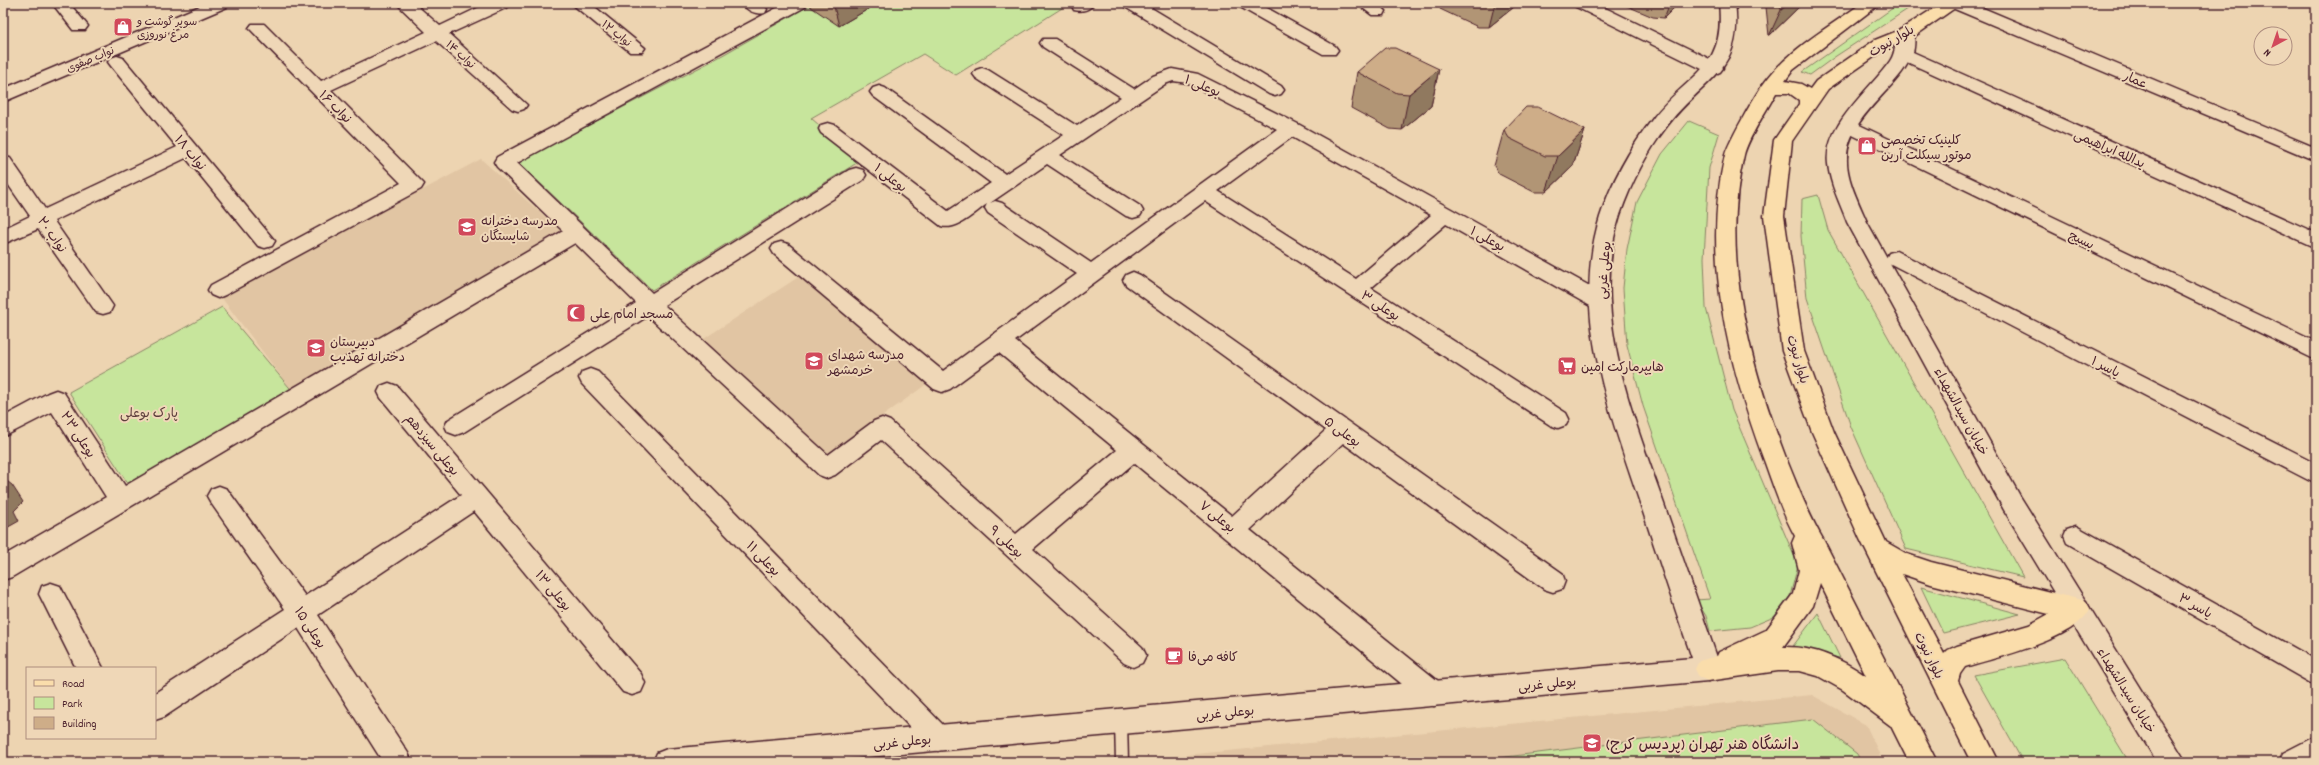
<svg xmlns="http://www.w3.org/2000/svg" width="2319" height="765" viewBox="0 0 2319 765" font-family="Dekko,'Playpen Sans Arabic',sans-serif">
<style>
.built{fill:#e1c5a3}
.green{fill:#c7e59c;stroke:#888264}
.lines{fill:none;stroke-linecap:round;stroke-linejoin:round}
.lane-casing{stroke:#4a1f2b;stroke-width:15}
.street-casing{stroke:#4a1f2b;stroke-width:3}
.secondary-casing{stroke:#4a1f2b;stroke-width:3}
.primary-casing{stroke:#4a1f2b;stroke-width:3}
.lane{stroke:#efd7b7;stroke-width:12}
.street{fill:#efd7b7;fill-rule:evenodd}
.secondary{fill:#efd7b7;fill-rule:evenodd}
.primary{fill:#faddab;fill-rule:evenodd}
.wall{fill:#b19575;stroke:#4a1f2b}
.shaded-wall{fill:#90795f;stroke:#4a1f2b}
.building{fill:#cead88;stroke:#4a1f2b}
.labels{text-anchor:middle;stroke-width:4;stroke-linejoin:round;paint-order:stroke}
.far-poi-label{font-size:11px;fill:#4a1f2b;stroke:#efd7b7;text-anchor:start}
.far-street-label{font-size:11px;fill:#4a1f2b;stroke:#efd7b7}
.street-label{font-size:13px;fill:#4a1f2b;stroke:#efd7b7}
.poi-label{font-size:13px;fill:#4a1f2b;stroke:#efd7b7;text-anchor:start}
.park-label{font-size:13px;fill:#5d3d3c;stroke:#efd7b7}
.near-poi-label{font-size:16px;fill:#4a1f2b;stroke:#efd7b7;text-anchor:start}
</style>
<rect width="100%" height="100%" fill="#edd4b1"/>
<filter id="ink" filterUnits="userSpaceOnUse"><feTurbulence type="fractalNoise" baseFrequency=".025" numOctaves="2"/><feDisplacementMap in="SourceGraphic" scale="8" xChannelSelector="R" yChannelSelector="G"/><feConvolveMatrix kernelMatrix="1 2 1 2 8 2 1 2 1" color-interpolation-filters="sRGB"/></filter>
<g filter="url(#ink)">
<path class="built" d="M481,159L566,236L294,393L221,297Z
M800,276L928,383L828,456L702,340Z
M1812,695L1866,725L1883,762H1112Z"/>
<path class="green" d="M814,3H1070L956,75L923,54L811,118L860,161L652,290L518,162L712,61Z
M1900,3H1917L1836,56L1810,75L1802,72Z
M1689,121L1719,134L1709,168L1704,258L1706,308L1732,410L1798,565L1790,596L1774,617L1750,627L1710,631L1706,616L1696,600L1710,599L1643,406L1627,345L1623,288L1627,249L1637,202L1662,154Z
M1818,195L1828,230L2023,577L1906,549L1851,427L1807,298L1801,236L1802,199Z
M222,307L294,393L130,487L69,392Z
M1921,587L2020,614L1943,633Z
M1818,613L1840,658L1790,650Z
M2065,658L2129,762H2023L1974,675Z
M1813,719L1857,754L1861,762H1465Z"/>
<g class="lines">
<g class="lane-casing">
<path id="lane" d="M1121,721L1122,762"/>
</g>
<g class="street-casing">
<path id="street" d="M52,3H69L88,26L85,30H73Z
M396,3H414L440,26L488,3H510L508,7L449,34L527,105L524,109L518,111L512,109L436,41L331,90L424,184L421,189L225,295L218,298L211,295L208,290L211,285L401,183L249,28L252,24H264L321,81L426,32Z
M571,3H590L645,48L642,52H630Z
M742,3H761L767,9L765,13C756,15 747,11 742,3Z
M786,3H807L805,7L517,163L652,293L849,170L856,168L863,170L866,175L863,180L664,305L828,455L874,421L882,418L890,421L1016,534L1117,450L999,353L950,389L942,392L934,389L774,254L771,249L774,244L781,242L788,244L943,371L1077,274L988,213L985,208L987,204C974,213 957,231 941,226L821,133L819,129L821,125L828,123L835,125L948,211L991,183L873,96L870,92L873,88L879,86L885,88L1005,174L1064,135L976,78L973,74L976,70L982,68L988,70L1077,126L1121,97L1043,47L1040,43L1043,39H1055L1134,89L1153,76L1172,69L1198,74L1298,124L1606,295L1609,301L1606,307L1599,309L1592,307L1446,224L1371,288L1566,413L1569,419L1566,425L1558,428L1550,425L1205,201L1015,341L1232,516L1326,430L1126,285L1123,280L1126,275L1133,272L1140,275L1562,573L1565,581L1562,589L1553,592L1544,589L1343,443L1250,530L1443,685L1447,694L1443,703L1434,706L1425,703L1134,463L1033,549L1142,647L1146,655L1142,663L1133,667L1124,663L881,440L835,475L827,478L819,475L648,316L464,432L456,435L448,432L445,426L448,420L636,303L575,243L12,577L3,580V556L106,497L52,412L3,437V417L48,393L56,390L64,393L125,486L563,231L497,167L494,162L497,157ZM1173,81L1188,83L1277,129L1091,263L1002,203L995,201L990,203L1047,164L1126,216L1133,218L1140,216L1143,211L1140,206L1060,155L1165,84ZM1292,137L1431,215L1356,279L1218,191Z
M1074,3H1094C1090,10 1082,12 1074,10L1072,6Z
M1123,3H1143L1281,86L1284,90L1281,94L1275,96L1269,94L1125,7Z
M1238,3H1258L1335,46L1338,50L1335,54H1323L1240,7Z
M1356,3H1376L1386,11L1384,15H1372Z
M1574,3H1595L1720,64L1723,68L1720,72L1714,74L1708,72L1576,7Z
M1948,3H1971L2316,148V161L1950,7Z
M1904,48L2316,233V248L1898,58L1895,54L1898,50Z
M117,56L123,58L275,241L272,246L265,248L258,246L186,158L54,221L113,306L110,312L103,314L96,312L38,229L3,244V229L30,216L3,177V157L10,158L45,209L177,147L111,66L108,62L111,58Z
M1849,120L2316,342V360L1842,130L1840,126L1842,122Z
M1896,251L2316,463V484L1889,263L1886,258L1889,253Z
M590,369L598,372L947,729L951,738L947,747L938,751L929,747L582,384L579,378L582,372Z
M389,383L397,386L641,674L645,683L641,692L632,695L623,692L474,511L318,615L408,753L412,762H383L298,628L164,717L155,720V693L285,609L211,503L207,496L211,489L219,486L227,489L305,596L461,495L381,398L378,392L381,386Z
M2076,526L2316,660V686L2067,543L2064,536L2067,529Z
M51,583L60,586L103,668H76L39,594L42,586Z
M2316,736V762H2279L2283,753Z"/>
</g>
<g class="secondary-casing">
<path id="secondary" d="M207,3H229L227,7L3,102V89Z
M1719,3H1735C1744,73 1703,78 1667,126C1647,152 1631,183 1620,215C1589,311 1633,415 1664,504C1683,559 1702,614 1721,669L1717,677L1708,681L813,762H653L657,753L667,749L1692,658C1674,607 1657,554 1640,503C1610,413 1570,312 1600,217C1611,182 1631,147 1654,117C1689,72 1726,71 1719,3Z
M1906,29L1912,30L1915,34C1914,40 1915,47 1913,52C1901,88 1848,114 1847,158C1846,179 1859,203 1867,222L2020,496L2186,762H2157L2004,510L1847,222C1840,203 1830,184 1828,164C1823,126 1870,90 1890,61C1897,51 1894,40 1900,30Z"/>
</g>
<g class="primary-casing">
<path id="primary" d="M1862,3H1881L1793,70L1785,81L1801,84L1810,89L1816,81L1875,40L1900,30L1942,3H1962L1912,38L1887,48L1828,89L1792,141L1784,216L1804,351L1834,432L1886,542L1907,554L1931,562L2086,601L2090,609C2075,640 1997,657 1965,667L1960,674L1958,681L1999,762H1971L1860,539L1812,432L1782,351L1764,216L1774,140L1799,104V100L1789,93H1776C1767,110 1748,138 1744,155C1720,255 1750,365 1786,458C1798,487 1808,514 1824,541L1937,762H1909L1891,726L1843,690L1818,676L1800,671H1778L1708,681L1699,677L1695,669L1699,661L1717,656L1719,652L1766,630L1793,594L1799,570L1792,543L1795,536C1782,513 1774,488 1765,463C1729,367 1701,258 1725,155C1728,143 1754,97 1762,86C1787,50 1828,28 1862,3ZM1902,574L1931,584L2049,614L2029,625L1957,646L1948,650L1944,654ZM1820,583L1866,676C1842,659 1813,646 1783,647L1813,606Z"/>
</g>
<use href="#lane" class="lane"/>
<use href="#street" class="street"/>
<use href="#secondary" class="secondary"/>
<use href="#primary" class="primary"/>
</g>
<path class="wall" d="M810,3H869L870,8L839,26L811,7Z
M1441,3H1515L1514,7L1489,27H1478L1440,9Z
M1620,3H1679L1664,18L1653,17Z
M1765,3H1803L1769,36L1766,7Z
M1439,69L1431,106L1402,130L1390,129L1351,108L1357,72Z
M1504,130H1585L1573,166L1546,192H1534L1499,174L1494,166Z"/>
<path class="shaded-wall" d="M833,3H869L870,8L839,26Z
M1495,3H1515L1514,7L1489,27Z
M1670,3H1679L1664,18Z
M1789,3H1803L1769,36L1781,10Z
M1439,69L1431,106L1402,130L1409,94Z
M1585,130L1573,166L1546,192L1558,156Z
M3,478L12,485L23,502L14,511L19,521L3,530Z"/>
<path class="building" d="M1780,3H1789L1781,10Z
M1385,48H1395L1439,69L1409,94L1397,93L1357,72Z
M1526,107H1538L1585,130L1558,156H1545L1509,138L1504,130Z
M3,484L6,488L3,491Z"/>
</g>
<defs>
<g id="shop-square" transform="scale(1)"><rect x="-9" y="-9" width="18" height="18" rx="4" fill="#d1495b" stroke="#efd7b7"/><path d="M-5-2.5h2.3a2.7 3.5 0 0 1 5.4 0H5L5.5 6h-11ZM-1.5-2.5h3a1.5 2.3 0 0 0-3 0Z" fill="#fff"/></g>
<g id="school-square" transform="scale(1)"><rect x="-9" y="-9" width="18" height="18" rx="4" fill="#d1495b" stroke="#efd7b7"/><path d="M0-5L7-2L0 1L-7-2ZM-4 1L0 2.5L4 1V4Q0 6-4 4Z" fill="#fff"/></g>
<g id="mosque-square" transform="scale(1)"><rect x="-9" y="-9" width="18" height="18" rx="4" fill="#d1495b" stroke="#efd7b7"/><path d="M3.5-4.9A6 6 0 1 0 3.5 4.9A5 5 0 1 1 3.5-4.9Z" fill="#fff"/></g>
<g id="supermarket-square" transform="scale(1)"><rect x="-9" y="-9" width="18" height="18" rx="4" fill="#d1495b" stroke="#efd7b7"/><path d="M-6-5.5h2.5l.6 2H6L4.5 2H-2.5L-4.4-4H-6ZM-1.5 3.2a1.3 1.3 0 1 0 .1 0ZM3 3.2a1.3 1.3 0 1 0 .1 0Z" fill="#fff"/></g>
<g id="cafe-square" transform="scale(1)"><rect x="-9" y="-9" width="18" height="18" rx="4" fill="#d1495b" stroke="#efd7b7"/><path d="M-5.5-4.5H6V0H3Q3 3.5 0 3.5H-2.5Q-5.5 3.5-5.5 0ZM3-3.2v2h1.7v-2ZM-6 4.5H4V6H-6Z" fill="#fff"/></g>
<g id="university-square" transform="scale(1)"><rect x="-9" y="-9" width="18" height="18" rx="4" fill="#d1495b" stroke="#efd7b7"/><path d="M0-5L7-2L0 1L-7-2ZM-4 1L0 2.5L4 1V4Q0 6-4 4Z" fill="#fff"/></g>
</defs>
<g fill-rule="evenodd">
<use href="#shop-square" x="123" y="27"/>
<use href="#shop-square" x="1867" y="146"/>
<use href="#school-square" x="467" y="227"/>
<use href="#mosque-square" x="576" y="313"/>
<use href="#school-square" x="316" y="348"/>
<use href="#school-square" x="814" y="361"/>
<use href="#supermarket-square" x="1567" y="366"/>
<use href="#cafe-square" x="1174" y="656"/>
<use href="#university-square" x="1592" y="743"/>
</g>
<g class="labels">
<g class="far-poi-label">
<text x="137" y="25">سوپر گوشت و<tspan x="137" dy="13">مرغ نوروزی</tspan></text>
</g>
<g class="far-street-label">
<text transform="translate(617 33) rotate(39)" y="4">نواب ۱۲</text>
<text transform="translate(461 54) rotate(42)" y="4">نواب ۱۴</text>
<text transform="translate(90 59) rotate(-23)" y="4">نواب صفوی</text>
</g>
<g class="street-label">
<text transform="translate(1891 40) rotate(-30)" y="5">بلوار نبوت</text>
<text transform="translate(2136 79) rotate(23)" y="5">عمار</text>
<text transform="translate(1203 85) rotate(22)" y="5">بوعلی ۱</text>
<text transform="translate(336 106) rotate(45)" y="5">نواب ۱۶</text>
<text transform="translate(2110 148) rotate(24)" y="5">یدالله ابراهیمی</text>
<text transform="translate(191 152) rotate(50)" y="5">نواب ۱۸</text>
<text transform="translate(891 177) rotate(38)" y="5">بوعلی ۱</text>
<text transform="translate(53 234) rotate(55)" y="5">نواب ۲۰</text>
<text transform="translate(1488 238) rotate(29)" y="5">بوعلی ۱</text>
<text transform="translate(2082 239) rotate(26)" y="5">بسیج</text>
<text transform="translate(1603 270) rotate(-85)" y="5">بوعلی غربی</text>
<text transform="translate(1381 305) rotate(33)" y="5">بوعلی ۳</text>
<text transform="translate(1799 359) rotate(74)" y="5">بلوار نبوت</text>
<text transform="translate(2106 366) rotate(27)" y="5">یاسر ۱</text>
<text transform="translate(1962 411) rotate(61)" y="5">خیابان سیدالشهداء</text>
<text transform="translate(1343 431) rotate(36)" y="5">بوعلی ۵</text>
<text transform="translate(79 434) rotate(57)" y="5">بوعلی ۲۳</text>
<text transform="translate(433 444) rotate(50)" y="5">بوعلی سیزدهم</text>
<text transform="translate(1218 516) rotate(39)" y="5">بوعلی ۷</text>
<text transform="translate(1007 541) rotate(42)" y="5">بوعلی ۹</text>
<text transform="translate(764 558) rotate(46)" y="5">بوعلی ۱۱</text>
<text transform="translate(554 590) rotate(50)" y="5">بوعلی ۱۳</text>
<text transform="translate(2196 605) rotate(30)" y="5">یاسر ۳</text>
<text transform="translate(311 627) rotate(57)" y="5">بوعلی ۱۵</text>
<text transform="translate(1930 655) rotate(64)" y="5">بلوار نبوت</text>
<text transform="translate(1547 683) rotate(-5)" y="5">بوعلی غربی</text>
<text transform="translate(2127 690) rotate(58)" y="5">خیابان سیدالشهداء</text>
<text transform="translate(1225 712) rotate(-5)" y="5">بوعلی غربی</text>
<text transform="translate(902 741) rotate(-5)" y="5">بوعلی غربی</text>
</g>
<g class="poi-label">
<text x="1881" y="144">کلینیک تخصصی<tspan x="1881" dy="15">موتور سیکلت آرین</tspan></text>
<text x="481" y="225">مدرسه دخترانه<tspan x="481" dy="15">شایستگان</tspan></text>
<text x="590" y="318">مسجد امام علی</text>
<text x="330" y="346">دبیرستان<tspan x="330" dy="15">دخترانه تهذیب</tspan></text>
<text x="828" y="359">مدرسه شهدای<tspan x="828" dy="15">خرمشهر</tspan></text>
<text x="1581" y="371">هایپرمارکت امین</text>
<text x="1188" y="661">کافه می‌فا</text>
</g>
<g class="park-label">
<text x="149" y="417">پارک بوعلی</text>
</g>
<g class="near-poi-label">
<text x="1606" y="749">دانشگاه هنر تهران (پردیس کرج)</text>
</g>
</g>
<rect width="2319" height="765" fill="none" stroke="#efd7b7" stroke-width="16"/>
<rect x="8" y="8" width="2303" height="749" fill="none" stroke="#4a1f2b" stroke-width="1.5" filter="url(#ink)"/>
<rect x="26" y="667" width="130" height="72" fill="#efd7b7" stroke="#ad8d7f"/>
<rect x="34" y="680" width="20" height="6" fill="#faddab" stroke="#ad8d7f"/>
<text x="62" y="687" font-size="12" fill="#4a1f2b">Road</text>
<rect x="34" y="697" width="20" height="12" fill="#c7e59c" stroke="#ad8d7f"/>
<text x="62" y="707" font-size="12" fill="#4a1f2b">Park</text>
<rect x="34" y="717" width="20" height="12" fill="#cead88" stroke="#ad8d7f"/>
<text x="62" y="727" font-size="12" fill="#4a1f2b">Building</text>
<g transform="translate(2273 46) rotate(220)"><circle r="19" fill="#efd7b7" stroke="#ad8d7f"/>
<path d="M0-3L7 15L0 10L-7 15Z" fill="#d1495b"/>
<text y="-6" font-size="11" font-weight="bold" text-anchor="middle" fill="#4a1f2b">N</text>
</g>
</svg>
